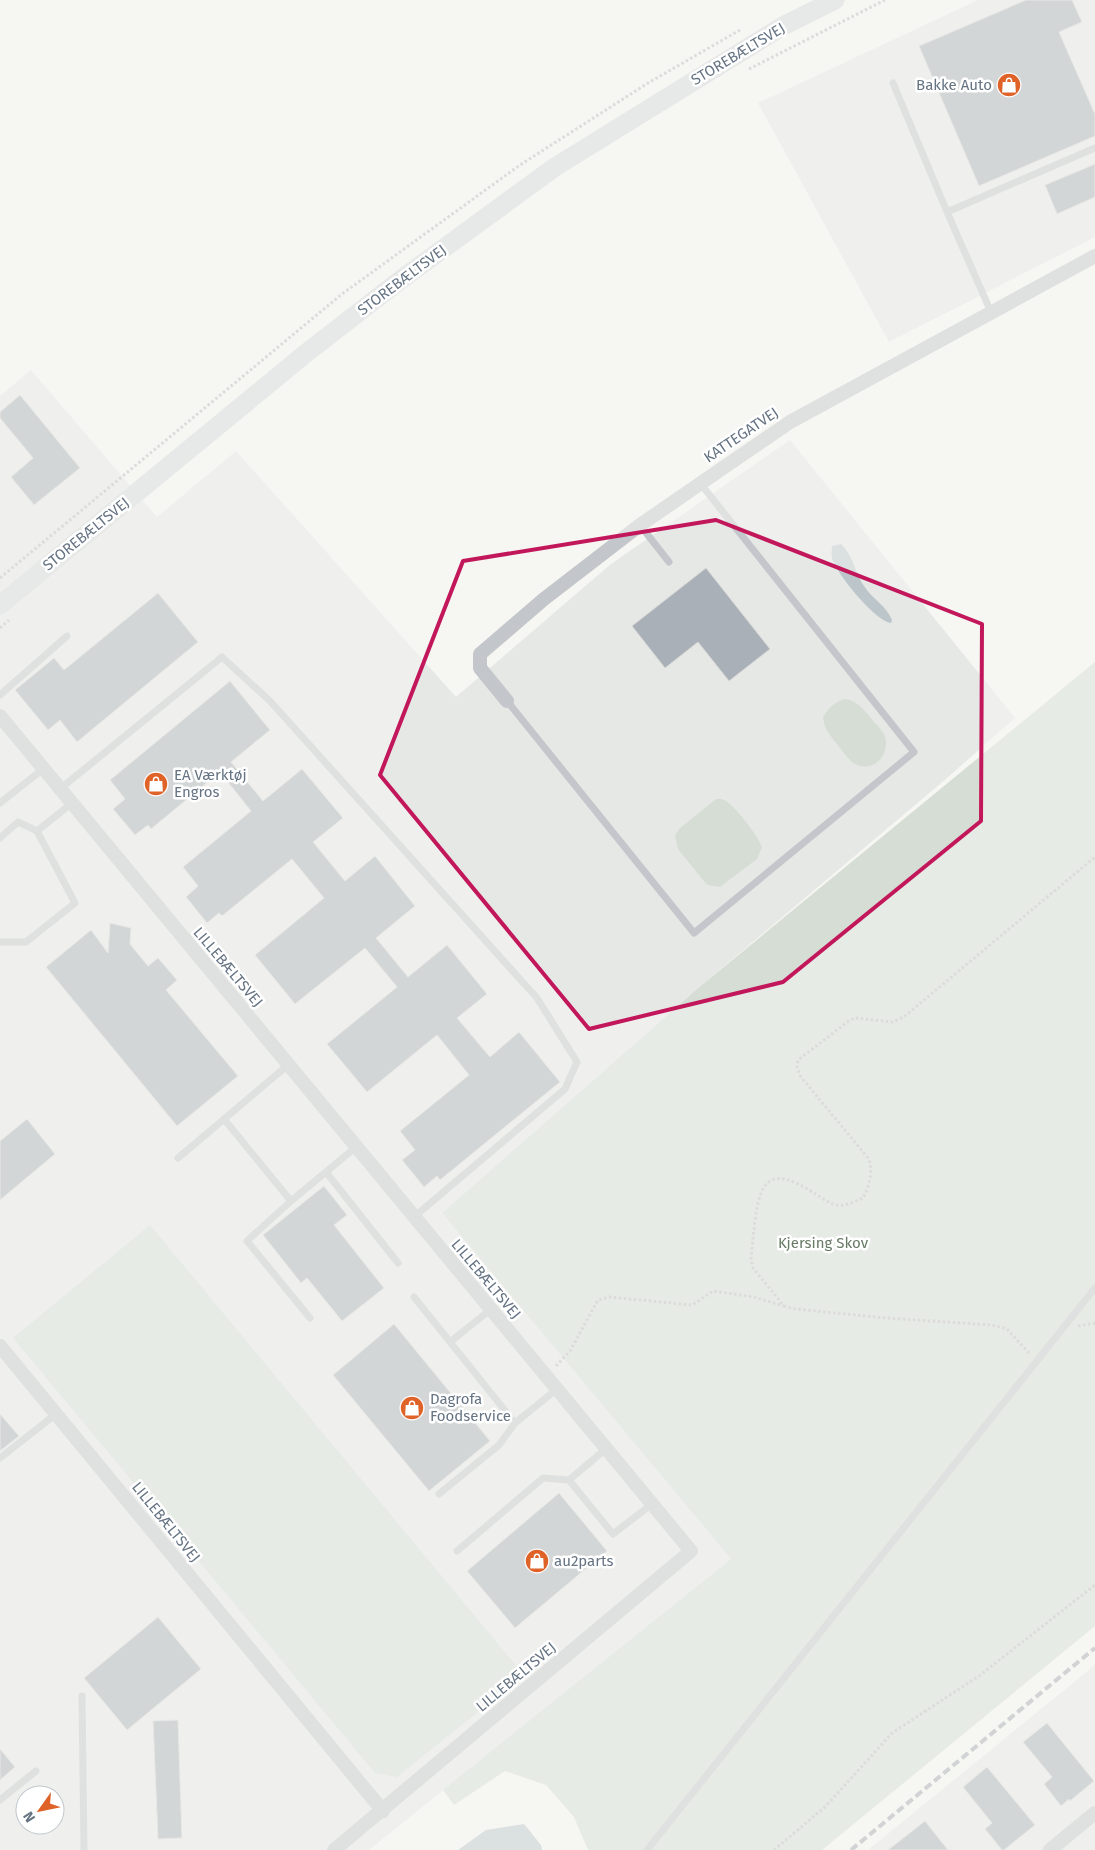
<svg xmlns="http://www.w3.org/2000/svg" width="1095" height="1850" viewBox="0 0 1095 1850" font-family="'Fira Sans',sans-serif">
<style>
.built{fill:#e6e8e6;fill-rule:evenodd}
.green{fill:#d6ddd4}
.water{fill:#bbc5ca}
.building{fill:#a9b0b7;stroke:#d7d7d5}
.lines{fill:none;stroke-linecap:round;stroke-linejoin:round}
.path{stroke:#bbbdbf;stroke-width:3;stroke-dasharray:2.5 2.5;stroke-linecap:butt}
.lane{stroke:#c3c6ca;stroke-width:7}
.street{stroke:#c3c6ca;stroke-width:14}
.secondary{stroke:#d4d8dc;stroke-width:19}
.rail{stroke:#a4a9af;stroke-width:4;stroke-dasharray:8 4;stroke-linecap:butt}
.marked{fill:none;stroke:#c2185b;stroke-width:4;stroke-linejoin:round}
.labels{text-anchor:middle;stroke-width:5;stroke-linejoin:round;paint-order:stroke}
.street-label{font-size:15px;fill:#657383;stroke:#fff}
.poi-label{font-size:15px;fill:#657383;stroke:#fff;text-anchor:start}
.park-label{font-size:15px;fill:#677a64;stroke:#fff}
</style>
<rect width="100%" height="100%" fill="#f6f6f2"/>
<path class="built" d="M978,0H1095V237L889,342L758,103Z
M31,370L157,517L236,451L456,697L611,564L790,440L1015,718L947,778L697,989L442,1213L731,1559L369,1850H0V396ZM25,1795H55V1825H25Z
M1095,1665V1850H868Z"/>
<path class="green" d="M1095,662V1626L822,1850H588L574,1817L546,1785L505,1771L454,1805L443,1790L731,1559L442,1213L697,989Z
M845,699C859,701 865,711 874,722C877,725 882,730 884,734C892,752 875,774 855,764C848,760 842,750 837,744C830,735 824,729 823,717C829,708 834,702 845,699Z
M716,799C719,799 721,798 724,800C734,804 758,836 762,847L757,859L720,887L708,885L703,880L678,849L675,836L679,829Z
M150,1225L524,1675L397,1777L375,1773L13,1338Z"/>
<path class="water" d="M841,544C853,555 855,573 864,586C872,599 886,605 892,620L891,623C875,621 836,573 832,558C831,554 832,550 832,546Z
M524,1824L541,1845L542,1850H458L486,1830Z"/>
<path class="building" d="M1026,0H1072L1082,22L1059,32L1095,114V136L979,186L919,46Z
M1095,164V197L1057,214L1045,185Z
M20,395L80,468L34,505L11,477L33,458L0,418V412Z
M706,568L770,649L729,681L698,642L665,668L632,626Z
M158,593L198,642L77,742L60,720L48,730L15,690L54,658L64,670Z
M230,681L270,730L231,762L263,801L302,769L343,818L313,842L345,881L375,856L415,906L376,938L408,977L447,945L487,994L457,1018L490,1057L519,1032L560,1082L440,1180L437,1176L424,1187L402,1160L415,1150L400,1131L469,1075L437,1035L367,1092L327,1044L397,987L365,948L295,1004L255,955L324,898L292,859L222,916L219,913L207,923L186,897L198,886L183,867L251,811L220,772L151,829L148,825L135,835L113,809L125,799L110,780Z
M110,923L131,928L130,944L148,966L158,958L177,980L166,990L238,1076L177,1126L46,967L91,930L108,953Z
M27,1119L55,1154L0,1200V1141Z
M324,1186L347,1215L334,1225L384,1288L342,1321L307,1278L301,1283L263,1235Z
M394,1324L490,1441L429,1491L333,1375Z
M0,1414L19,1436L0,1451Z
M559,1493L607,1551L515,1628L467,1571Z
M158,1617L201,1669L127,1730L84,1678Z
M178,1720L182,1838L158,1839L153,1721Z
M1047,1723L1094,1781L1070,1801L1069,1799L1061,1806L1044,1784L1052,1777L1023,1742Z
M0,1749L15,1767L0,1780Z
M987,1767L1035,1825L1004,1850H1002L985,1829L992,1823L963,1787Z
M925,1821L948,1850H888Z"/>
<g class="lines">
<path class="path" d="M749,69L885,0
M0,578L342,294L520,165L648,83L740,30
M0,628L9,620
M1078,1326L1095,1323
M1029,1353L1007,1329L992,1325L886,1318L795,1309L784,1306L753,1268L751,1258C753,1241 755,1208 761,1193C775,1158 815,1197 833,1204C843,1208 854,1202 863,1198C869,1186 874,1171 868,1158L801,1077L797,1067L798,1060L850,1020L855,1018L893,1022L905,1016L1095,857
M556,1366L570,1351L598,1300L609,1297L692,1305L713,1291L754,1297L784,1306
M774,1850L826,1806L892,1733L979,1676L1095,1585"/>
<path class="lane" d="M893,83L947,212L991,312
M947,212L1095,148
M640,525L669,562
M0,695L67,636
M507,701L694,933L914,752L700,483
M60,789L222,657L270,701L537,998L577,1062L565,1089L414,1217
M0,803L43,769
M37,831L72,803
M0,838L18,822L37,831L75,903L26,942H0
M224,1119L291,1201
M178,1158L288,1065
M326,1172L398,1263
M414,1297L515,1423
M310,1318L247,1241L291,1201L356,1147
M450,1342L490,1310
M0,1458L56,1414
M569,1480L607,1448
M439,1494L499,1445L515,1423L557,1389
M457,1551L543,1478L569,1480L613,1534L652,1504
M82,1696L84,1850
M0,1800L36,1771
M647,1850L1095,1288"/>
<path class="street" d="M507,701L480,668V654L544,599L640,525L790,422L1095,256
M0,716L691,1551L334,1850
M0,1346L383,1811
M1050,1850L1095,1813"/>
<path class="secondary" d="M0,605L305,354L399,281L555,167L783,26L835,0"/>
<path class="rail" d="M851,1850L1095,1648"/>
</g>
<path d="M0 0H1095V1850H0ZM716,520L982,624L981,821L783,982L589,1029L380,775L463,561Z" fill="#f6f6f2" fill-opacity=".55" fill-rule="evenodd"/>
<path class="marked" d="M716,520L982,624L981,821L783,982L589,1029L380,775L463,561Z"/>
<defs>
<g id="shop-disc" transform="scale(1.25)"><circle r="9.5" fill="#df6329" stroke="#fff"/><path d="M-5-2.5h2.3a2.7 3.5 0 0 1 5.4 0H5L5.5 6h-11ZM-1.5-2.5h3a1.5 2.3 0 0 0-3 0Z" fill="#fff"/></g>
</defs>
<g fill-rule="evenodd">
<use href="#shop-disc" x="1009" y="85"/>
<use href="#shop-disc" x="156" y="784"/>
<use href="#shop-disc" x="412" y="1408"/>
<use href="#shop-disc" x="537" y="1561"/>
</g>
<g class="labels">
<g class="street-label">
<text transform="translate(738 54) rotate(-31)" y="5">STOREBÆLTSVEJ</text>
<text transform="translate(402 280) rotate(-37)" y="5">STOREBÆLTSVEJ</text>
<text transform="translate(741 435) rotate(-34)" y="5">KATTEGATVEJ</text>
<text transform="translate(86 534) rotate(-39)" y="5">STOREBÆLTSVEJ</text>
<text transform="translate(228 967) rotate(50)" y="5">LILLEBÆLTSVEJ</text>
<text transform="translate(486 1279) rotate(50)" y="5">LILLEBÆLTSVEJ</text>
<text transform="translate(166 1522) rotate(51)" y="5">LILLEBÆLTSVEJ</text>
<text transform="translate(516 1677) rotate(-40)" y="5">LILLEBÆLTSVEJ</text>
</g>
<g class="poi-label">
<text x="992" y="90" text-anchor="end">Bakke Auto</text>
<text x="174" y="780">EA Værktøj<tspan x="174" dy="17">Engros</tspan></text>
<text x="430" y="1404">Dagrofa<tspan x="430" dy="17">Foodservice</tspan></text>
<text x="554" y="1566">au2parts</text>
</g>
<g class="park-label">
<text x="823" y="1248">Kjersing Skov</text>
</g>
</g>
<g transform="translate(40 1810) rotate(237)"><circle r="24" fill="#ffffff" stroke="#c1c7cd"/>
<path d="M0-4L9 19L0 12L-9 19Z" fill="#df6329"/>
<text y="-8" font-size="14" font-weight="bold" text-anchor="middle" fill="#657383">N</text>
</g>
</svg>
